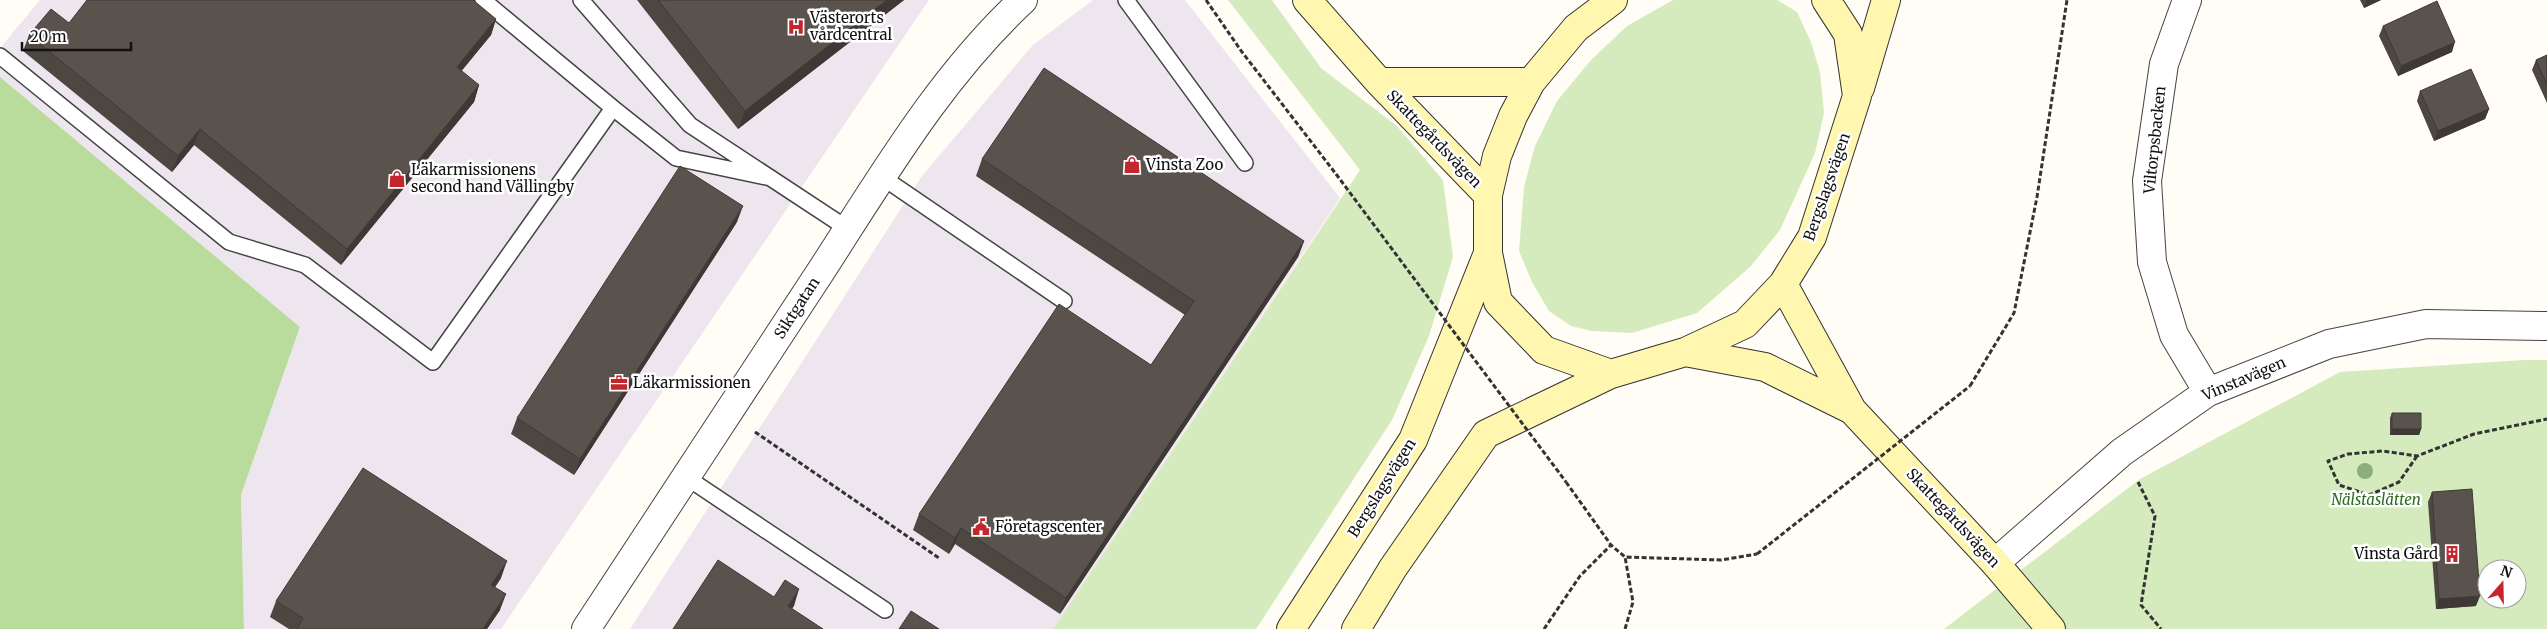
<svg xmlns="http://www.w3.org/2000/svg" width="2547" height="629" viewBox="0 0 2547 629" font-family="Merriweather,serif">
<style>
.industrial{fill:#eee6ef}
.green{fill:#d5ebbd;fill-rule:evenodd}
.forest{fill:#b9dc9c}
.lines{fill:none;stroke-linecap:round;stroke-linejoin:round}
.lane-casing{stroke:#444;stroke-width:18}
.street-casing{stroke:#444;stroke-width:30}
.secondary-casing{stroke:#333;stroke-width:30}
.path{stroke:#333;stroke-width:3;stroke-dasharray:5 2.5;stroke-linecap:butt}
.lane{stroke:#fff;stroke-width:15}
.street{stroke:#fff;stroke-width:28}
.secondary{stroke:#fff6b0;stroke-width:28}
.path-bridge{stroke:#333;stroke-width:3;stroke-dasharray:5 2.5;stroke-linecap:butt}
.tree{fill:#8dad7f}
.wall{fill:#4d4742}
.shaded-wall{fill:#3f3936}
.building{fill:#5a524d;stroke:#3f3936}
.labels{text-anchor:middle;stroke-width:5;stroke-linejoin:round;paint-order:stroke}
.poi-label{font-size:15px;fill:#111;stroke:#fff;text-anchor:start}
.street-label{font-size:15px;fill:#111;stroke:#fff}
.park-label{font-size:15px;font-style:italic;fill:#2f6b1f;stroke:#fff}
</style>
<rect width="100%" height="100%" fill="#fffdf5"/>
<path class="industrial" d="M40,0H929L501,629H244L241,495L300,327L0,77V48Z
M1093,0H1185L1340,198L1053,629H630L922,176L1033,45Z"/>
<path class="green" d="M1228,0H1272L1321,68L1397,126L1443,180L1453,257L1429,336L1392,420L1256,629H1053L1360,170Z
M1673,0H1777L1797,12L1811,42L1820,72L1824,113L1815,153L1780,230L1750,267L1697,313L1632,333L1592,331L1571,326L1549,311L1532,282L1519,251L1524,187L1535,146L1557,101L1591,60L1627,26Z
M2524,360H2547V629H1944L2140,479L2340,372ZM2487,569H2517V599H2487Z"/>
<path class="forest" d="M0,77L300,327L241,495L244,629H0Z"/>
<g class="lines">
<g class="lane-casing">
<path id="lane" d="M483,0L613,108
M581,0L690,125L848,229
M1126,0L1245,163
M0,56L229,242L305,265L433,362L613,108L676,158L771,178
M882,177L1064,301
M686,477L885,610"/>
</g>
<g class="street-casing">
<path id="street" d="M2187,0L2164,64L2147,181L2152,262L2174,335L2208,392
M1995,563L2122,452L2208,392L2329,344L2426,324L2547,326
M586,629C664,510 743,390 821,271C882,177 940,77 1023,0"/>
</g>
<g class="secondary-casing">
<path id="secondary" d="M1307,0L1379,82L1488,195
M1613,0L1576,28L1531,82L1513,116L1497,156L1488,195V253L1498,302L1544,350L1611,374L1685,352L1745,324L1783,284L1812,237L1857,96L1848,34L1826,0
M1379,82H1531
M1860,88L1886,0
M1783,284L1852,410L1995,563L2051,629
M1685,352L1765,367L1852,410
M1291,629L1413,440L1488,253
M1356,629L1393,568L1486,434L1611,374"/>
</g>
<path class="path" d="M1206,0L1242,52L1336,174
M1970,386L2014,313L2037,197L2067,0
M755,432L939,558
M2417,456L2399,482L2369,495L2339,485L2328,461L2348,454L2383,451L2417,456L2474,434L2547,419
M1566,482L1611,545L1625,557L1721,560L1757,554
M2138,482L2155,516L2141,605L2161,629
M1544,629L1580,576L1611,545
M1625,629L1633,602L1625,557"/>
<use href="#lane" class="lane"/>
<use href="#street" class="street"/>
<use href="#secondary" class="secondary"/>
<path class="path-bridge" d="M1336,174L1566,482
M1757,554L1970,386"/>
</g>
<circle class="tree" cx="2365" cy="471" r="8"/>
<path class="wall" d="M637,0H904L738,129Z
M2360,0H2381L2364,8Z
M496,19L491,35L461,71L479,85L474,102L341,265L194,145L172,172L23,51L29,35L69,23Z
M2383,26L2452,52L2398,76L2379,36Z
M2547,55V103L2532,70L2536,60Z
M2420,91L2489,109L2485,119L2434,141L2417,101Z
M982,159L1304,241L1298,257L1060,614L955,544L949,554L913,530L919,514L1151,365L1185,315L976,176Z
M737,222L574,475L511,434L517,418Z
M2392,413L2421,429L2419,435H2390V418Z
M2432,492L2476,606L2436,609L2428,502Z
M501,578L495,587L500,610L487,629H289L270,617L276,601Z"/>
<path class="shaded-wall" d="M887,0H904L738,129L745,111Z
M2367,0H2381L2364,8Z
M496,19L491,35L451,84L457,67Z
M2455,42L2452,52L2398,76L2401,66Z
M479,85L474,102L341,265L347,249Z
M2489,109L2485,119L2434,141L2438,131Z
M200,129L194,145L172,172L178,156Z
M743,206L737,222L574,475L580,459Z
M1304,241L1298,257L1060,614L1066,598Z
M2392,429H2421L2419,435H2390Z
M961,528L955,544L949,554L955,538Z
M507,561L501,578L486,601L491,585Z
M799,589L794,606L783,622L788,606Z
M506,594L500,610L487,629H483Z
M2480,596L2476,606L2436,609L2439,599Z"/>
<path class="building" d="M87,0H473L496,19L457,67L479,85L347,249L200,129L178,156L29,35L51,9L69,23Z
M658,0H887L745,111Z
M2437,1L2455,42L2401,66L2383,26Z
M2547,55V85L2536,60Z
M1044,68L1304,241L1066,598L961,528L955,538L919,514L1059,304L1151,365L1194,301L982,159Z
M2471,69L2489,109L2438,131L2420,91Z
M680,166L743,206L580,459L517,418Z
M2392,413H2421V429H2392Z
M363,468L507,561L491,585L506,594L483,629H297L303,618L276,601Z
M2472,489L2480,596L2439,599L2432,492Z
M718,560L774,597L785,580L799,589L788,606L823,629H673Z
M911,611L939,629H899Z"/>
<defs>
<g id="hospital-bare" transform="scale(1.35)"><path d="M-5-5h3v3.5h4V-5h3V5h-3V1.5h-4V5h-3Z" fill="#c4262e" stroke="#fff" stroke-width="2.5" paint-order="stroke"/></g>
<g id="shop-bare" transform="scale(1.35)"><path d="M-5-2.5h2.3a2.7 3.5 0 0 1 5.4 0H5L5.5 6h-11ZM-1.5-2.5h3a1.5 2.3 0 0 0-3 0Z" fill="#c4262e" stroke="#fff" stroke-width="2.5" paint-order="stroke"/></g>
<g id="office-bare" transform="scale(1.35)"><path d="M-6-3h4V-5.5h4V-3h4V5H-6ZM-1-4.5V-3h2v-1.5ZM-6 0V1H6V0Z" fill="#c4262e" stroke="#fff" stroke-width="2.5" paint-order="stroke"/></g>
<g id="civic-bare" transform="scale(1.35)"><path d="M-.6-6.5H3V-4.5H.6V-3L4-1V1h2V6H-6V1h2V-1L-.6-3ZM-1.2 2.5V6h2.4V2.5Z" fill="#c4262e" stroke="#fff" stroke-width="2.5" paint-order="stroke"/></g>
<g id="building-bare" transform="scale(1.35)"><path d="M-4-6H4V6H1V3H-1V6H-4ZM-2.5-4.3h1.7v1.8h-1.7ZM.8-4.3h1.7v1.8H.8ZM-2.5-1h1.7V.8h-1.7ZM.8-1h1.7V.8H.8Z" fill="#c4262e" stroke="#fff" stroke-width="2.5" paint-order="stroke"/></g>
</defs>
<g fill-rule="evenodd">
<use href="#hospital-bare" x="796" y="27"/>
<use href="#shop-bare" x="1132" y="165"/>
<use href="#shop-bare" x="397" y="179"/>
<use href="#office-bare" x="619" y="383"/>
<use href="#civic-bare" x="981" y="527"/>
<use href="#building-bare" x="2452" y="554"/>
</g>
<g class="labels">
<g class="poi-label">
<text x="810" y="23">Västerorts<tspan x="810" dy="17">vårdcentral</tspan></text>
<text x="1146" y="170">Vinsta Zoo</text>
<text x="411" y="175">Läkarmissionens<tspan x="411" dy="17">second hand Vällingby</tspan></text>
<text x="633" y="388">Läkarmissionen</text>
<text x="995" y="532">Företagscenter</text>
<text x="2438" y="559" text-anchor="end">Vinsta Gård</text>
</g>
<g class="street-label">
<text transform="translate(1434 139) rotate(46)" y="5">Skattegårdsvägen</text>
<text transform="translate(2155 140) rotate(-84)" y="5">Viltorpsbacken</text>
<text transform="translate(1827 187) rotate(-71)" y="5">Bergslagsvägen</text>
<text transform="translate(797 308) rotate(-57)" y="5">Siktgatan</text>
<text transform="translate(2244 379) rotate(-23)" y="5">Vinstavägen</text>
<text transform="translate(1382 488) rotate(-58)" y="5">Bergslagsvägen</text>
<text transform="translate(1953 518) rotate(47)" y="5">Skattegårdsvägen</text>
</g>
<g class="park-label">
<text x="2376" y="505">Nälstaslätten</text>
</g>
</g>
<g transform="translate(2502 584) rotate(20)"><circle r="24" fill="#ffffff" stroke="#a0a0a0"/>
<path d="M0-4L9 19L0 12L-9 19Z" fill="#c4262e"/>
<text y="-8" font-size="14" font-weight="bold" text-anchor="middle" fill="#111111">N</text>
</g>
<path d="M22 42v8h109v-8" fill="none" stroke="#111111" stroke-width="2.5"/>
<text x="30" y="42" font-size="15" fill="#111111" stroke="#ffffff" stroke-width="4" paint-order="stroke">20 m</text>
</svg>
